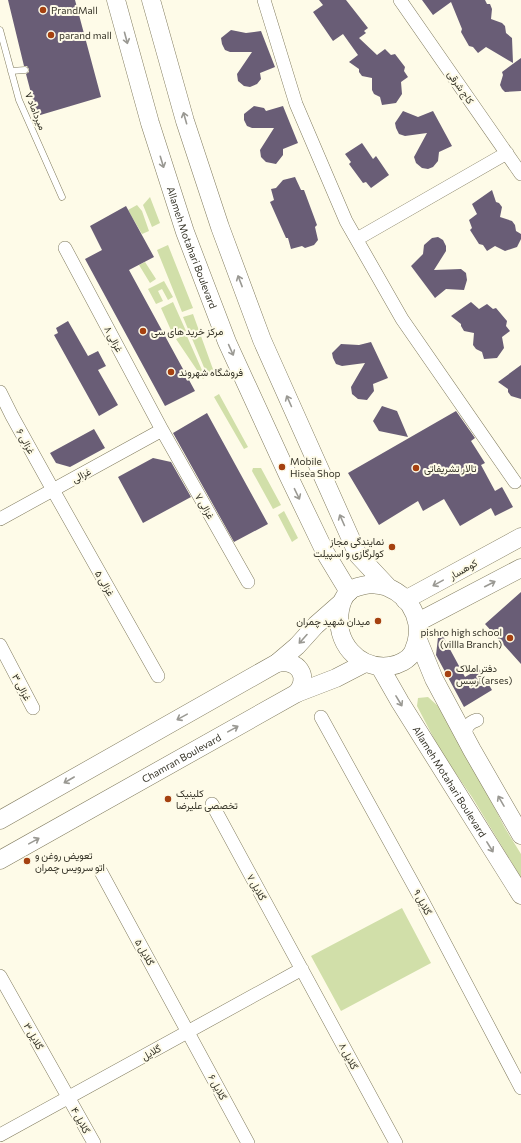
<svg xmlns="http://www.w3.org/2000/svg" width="521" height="1143" viewBox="0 0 521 1143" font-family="Commissioner,Vazirmatn,sans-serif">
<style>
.green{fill:#d1dfa9}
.building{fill:#695d76}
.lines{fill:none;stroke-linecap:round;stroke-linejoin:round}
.lane-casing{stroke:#807b5e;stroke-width:7}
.street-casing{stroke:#807b5e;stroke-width:14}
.secondary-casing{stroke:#807b5e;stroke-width:19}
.lane{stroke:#fff;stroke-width:6}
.street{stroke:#fff;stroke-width:13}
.secondary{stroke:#fff;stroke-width:18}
.oneway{stroke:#9a9993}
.poi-dot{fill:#a54110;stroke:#fefbe8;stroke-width:1.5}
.labels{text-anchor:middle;stroke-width:4;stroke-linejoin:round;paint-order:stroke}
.poi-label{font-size:10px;fill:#353327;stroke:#fefbe8;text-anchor:start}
.street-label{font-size:10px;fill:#353327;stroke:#fefbe8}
</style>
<rect width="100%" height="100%" fill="#fefbe8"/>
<path class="green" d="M150,197L160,223L152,227L143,205Z
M137,205L142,211L149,231L142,234L128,210Z
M168,245L193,308L182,312L157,250Z
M145,262L156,279L150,283L139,265Z
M164,281L173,297L168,300L162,289L158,291L163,301L156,304L148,289Z
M173,302L186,331L174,337L161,308Z
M193,314L214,372L213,374L208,377L183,317Z
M186,334L205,377L203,379L176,339Z
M219,394L248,447L244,449L214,397Z
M253,468H261L281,505L273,509L252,471Z
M284,511L298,538L292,542L278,515Z
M428,697L438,706L472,764L505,828L521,854V878L472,797L441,752L417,706L418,698Z
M402,908L431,963L341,1011L311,956Z"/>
<path class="building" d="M8,0H75L101,97L37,116L26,74L29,72V69L27,66H24Z
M319,0H346L368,28L364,31L366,33L359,38L377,55L385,49L391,55L395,54L405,67L404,71L408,77L401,82L402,94L396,103L382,105L380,97L374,94L372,90V78L362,76L359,72V69L349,62L358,55L343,34L333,41L313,12L323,5Z
M422,0H485L487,4H490L492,9L491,19L502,23L505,26L506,33L512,38L513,63L486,47L478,53L473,47L469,46L461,32L462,29L451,2L433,15Z
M231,30L246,33L261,31L275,67L260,73L261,79L257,84L250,87L244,86L238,81L237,74L252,52H230L225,50L222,44L221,38Z
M521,58V91L505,92L502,89L500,85L503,75L502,72Z
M254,106L264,108L266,111L283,106L298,143L283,149V155L276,164L266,162L261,157L260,150L274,128H252L247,126L244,120V114Z
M403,111L418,117L433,111L452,146L439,152L438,161L433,167L428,169L422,168L416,163L414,157L427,133L405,136L399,134L396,128L395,123Z
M362,143L373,159L376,156L389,175L371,188L366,182L363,183L349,164L351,162L345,154Z
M295,177L301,190H304L317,225L315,227L318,240L314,245L305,248L302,246L291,249L288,238H286L270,202L274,200L271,189L276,188L283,180Z
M492,190L496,202L499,203L502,207L500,217L512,221L515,225L516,231L521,234V239L517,247L505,251L495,246L487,251L483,245L479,244L470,230L472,228L469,220L477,214L472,204Z
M126,206L154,257L129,270L195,391L165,406L85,259L102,250L90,226Z
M438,237L443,240L446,246V251L434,270L461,269L466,273L467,280L464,290L446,289L435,298L411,266L423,254L424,245L432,238Z
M471,302L479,309L487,304L493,309L496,308L507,321L506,326L510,331L502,337L504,348L497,358L484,359L482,352L476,349L473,345L474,333L464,331L461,326V324L451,316Z
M68,321L88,356L98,351L106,366L98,370L118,405L99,416L54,335L58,333L56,328Z
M371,342L388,378L373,384L374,391L367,400L358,399L352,394L351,387L365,363L342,366L336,364L333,358L332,353L341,344L359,345Z
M521,365V399L511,396L508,392V389L498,382Z
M382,406L397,411L408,437L379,431L373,421Z
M456,411L475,438L471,441L485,463L481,465L495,491L502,487L513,507L495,516L491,508L460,526L444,499L423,511L418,501L379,525L348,473Z
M207,413L268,524L234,542L173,433Z
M94,429L105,448L70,467L56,463L50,453Z
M153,458L171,462L191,497L143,523L118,477Z
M521,592V664L485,624Z
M439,629L465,677L479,669L492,690L464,707L436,655Z"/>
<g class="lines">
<g class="lane-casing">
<path id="lane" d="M0,30L19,100L62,197
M11,71L25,70"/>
</g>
<g class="street-casing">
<path id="street" d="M264,0L296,104L346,221L402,319L515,482
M400,0L521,174
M357,239L507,153
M65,248L162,430L248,582
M0,392L12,416L53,490L158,676
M0,519L162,430
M0,645L33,708
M321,717L423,902L521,1088
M465,736C466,727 468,723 477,720
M212,804L396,1143
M101,872L248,1143
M0,976L94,1143
M0,1135L302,969"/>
</g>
<g class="secondary-casing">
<g id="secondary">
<path id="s1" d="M116,0L150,123L185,232L227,342L288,475L326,554L349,592"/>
<path d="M151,0L185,121L220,227L262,340L358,555L387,586"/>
<path d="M372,584C377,585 383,585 387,587C414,598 425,626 413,652C409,660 398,665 390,666C358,670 334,642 340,610C341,604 344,596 349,591C356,586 365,585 372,584Z"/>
<path d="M405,600L521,537"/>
<path d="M418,622L521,568"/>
<path d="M418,640L434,679L472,750L521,835"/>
<path d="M277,663C298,659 310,676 297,693"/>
<path id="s2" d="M380,667L400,702L521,895"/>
<path d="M0,820L277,663L297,646L316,625L341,603"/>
<path id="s3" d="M0,860L297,693L336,678L365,663"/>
</g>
</g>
<use href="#lane" class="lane"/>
<use href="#street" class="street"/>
<use href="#secondary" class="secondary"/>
</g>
<defs><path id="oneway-shaft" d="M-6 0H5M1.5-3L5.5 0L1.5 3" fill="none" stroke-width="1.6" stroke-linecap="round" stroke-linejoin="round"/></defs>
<g class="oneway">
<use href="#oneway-shaft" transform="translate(126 38) rotate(75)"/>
<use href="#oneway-shaft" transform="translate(185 118) rotate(-106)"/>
<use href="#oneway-shaft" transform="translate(162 162) rotate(73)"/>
<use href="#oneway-shaft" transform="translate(240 281) rotate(-111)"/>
<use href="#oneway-shaft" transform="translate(231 350) rotate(66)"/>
<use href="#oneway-shaft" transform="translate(289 401) rotate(-114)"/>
<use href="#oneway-shaft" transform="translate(297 494) rotate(64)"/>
<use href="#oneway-shaft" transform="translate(342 520) rotate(-114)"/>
<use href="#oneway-shaft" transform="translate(438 583) rotate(151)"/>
<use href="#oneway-shaft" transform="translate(490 584) rotate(-27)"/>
<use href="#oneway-shaft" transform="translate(303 639) rotate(132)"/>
<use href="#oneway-shaft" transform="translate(399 701) rotate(59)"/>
<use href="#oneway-shaft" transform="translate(182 717) rotate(151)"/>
<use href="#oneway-shaft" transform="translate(233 729) rotate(-29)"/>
<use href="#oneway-shaft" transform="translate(69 780) rotate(150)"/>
<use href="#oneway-shaft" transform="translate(501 801) rotate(-120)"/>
<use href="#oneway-shaft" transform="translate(34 841) rotate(-29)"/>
<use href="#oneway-shaft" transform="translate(490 847) rotate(58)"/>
</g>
<g class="poi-dot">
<circle cx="43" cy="10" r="4"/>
<circle cx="51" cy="35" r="4"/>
<circle cx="143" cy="331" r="4"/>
<circle cx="171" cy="372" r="4"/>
<circle cx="282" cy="467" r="4"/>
<circle cx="416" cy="468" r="4"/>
<circle cx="392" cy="547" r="4"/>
<circle cx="378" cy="621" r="4"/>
<circle cx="510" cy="638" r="4"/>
<circle cx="448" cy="674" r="4"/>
<circle cx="168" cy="799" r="4"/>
<circle cx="27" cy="861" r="4"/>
</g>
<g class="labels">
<g class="poi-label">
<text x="51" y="14">PrandMall</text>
<text x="59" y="39">parand mall</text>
<text x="151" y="335">مرکز خرید های سی</text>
<text x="179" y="376">فروشگاه شهروند</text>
<text x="290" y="465">Mobile<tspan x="290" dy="12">Hisea Shop</tspan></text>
<text x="424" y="472">تالار تشریفاتی</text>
<text x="384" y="545" text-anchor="end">نمایندگی مجاز<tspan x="384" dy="12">کولرگازی و اسپیلت</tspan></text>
<text x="370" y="625" text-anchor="end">میدان شهید چمران</text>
<text x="502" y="636" text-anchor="end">pishro high school<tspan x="502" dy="12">(villla Branch)</tspan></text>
<text x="456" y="672">دفتر املاک<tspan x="456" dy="12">آرسِس(arses)</tspan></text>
<text x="176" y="797">کلینیک<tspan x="176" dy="12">تخصصی علیرضا</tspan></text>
<text x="35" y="859">تعویض روغن و<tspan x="35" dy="12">اتو سرویس چمران</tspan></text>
</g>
<g class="street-label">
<text transform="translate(461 87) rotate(55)" y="4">کاج شرقی</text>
<text transform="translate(36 111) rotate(68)" y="4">میرداماد ۷</text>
<text dy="4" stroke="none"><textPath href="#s1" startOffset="259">Allameh Motahari Boulevard</textPath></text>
<text transform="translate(114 339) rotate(62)" y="4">غزالی ۸</text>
<text transform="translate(26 441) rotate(61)" y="4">غزالی ۶</text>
<text transform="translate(81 475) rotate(-29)" y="4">غزالی</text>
<text transform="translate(205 506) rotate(60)" y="4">غزالی ۷</text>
<text transform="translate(463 569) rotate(-29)" y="4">کوهسار</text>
<text transform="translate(105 583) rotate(60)" y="4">غزالی ۵</text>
<text transform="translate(22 687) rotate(62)" y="4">غزالی ۳</text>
<text dy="4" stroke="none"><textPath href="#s3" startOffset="208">Chamran Boulevard</textPath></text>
<text dy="4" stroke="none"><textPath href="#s2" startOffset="134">Allameh Motahari Boulevard</textPath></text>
<text transform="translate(257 887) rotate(61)" y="4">گلایل ۷</text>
<text transform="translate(423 902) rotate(62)" y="4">گلایل ۹</text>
<text transform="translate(145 952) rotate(61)" y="4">گلایل ۵</text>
<text transform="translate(34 1036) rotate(60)" y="4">گلایل ۳</text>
<text transform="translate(151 1052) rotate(-29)" y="4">گلایل</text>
<text transform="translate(349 1056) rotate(62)" y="4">گلایل ۸</text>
<text transform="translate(218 1087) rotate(62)" y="4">گلایل ۶</text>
<text transform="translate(81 1120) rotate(62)" y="4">گلایل ۴</text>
</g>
</g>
</svg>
